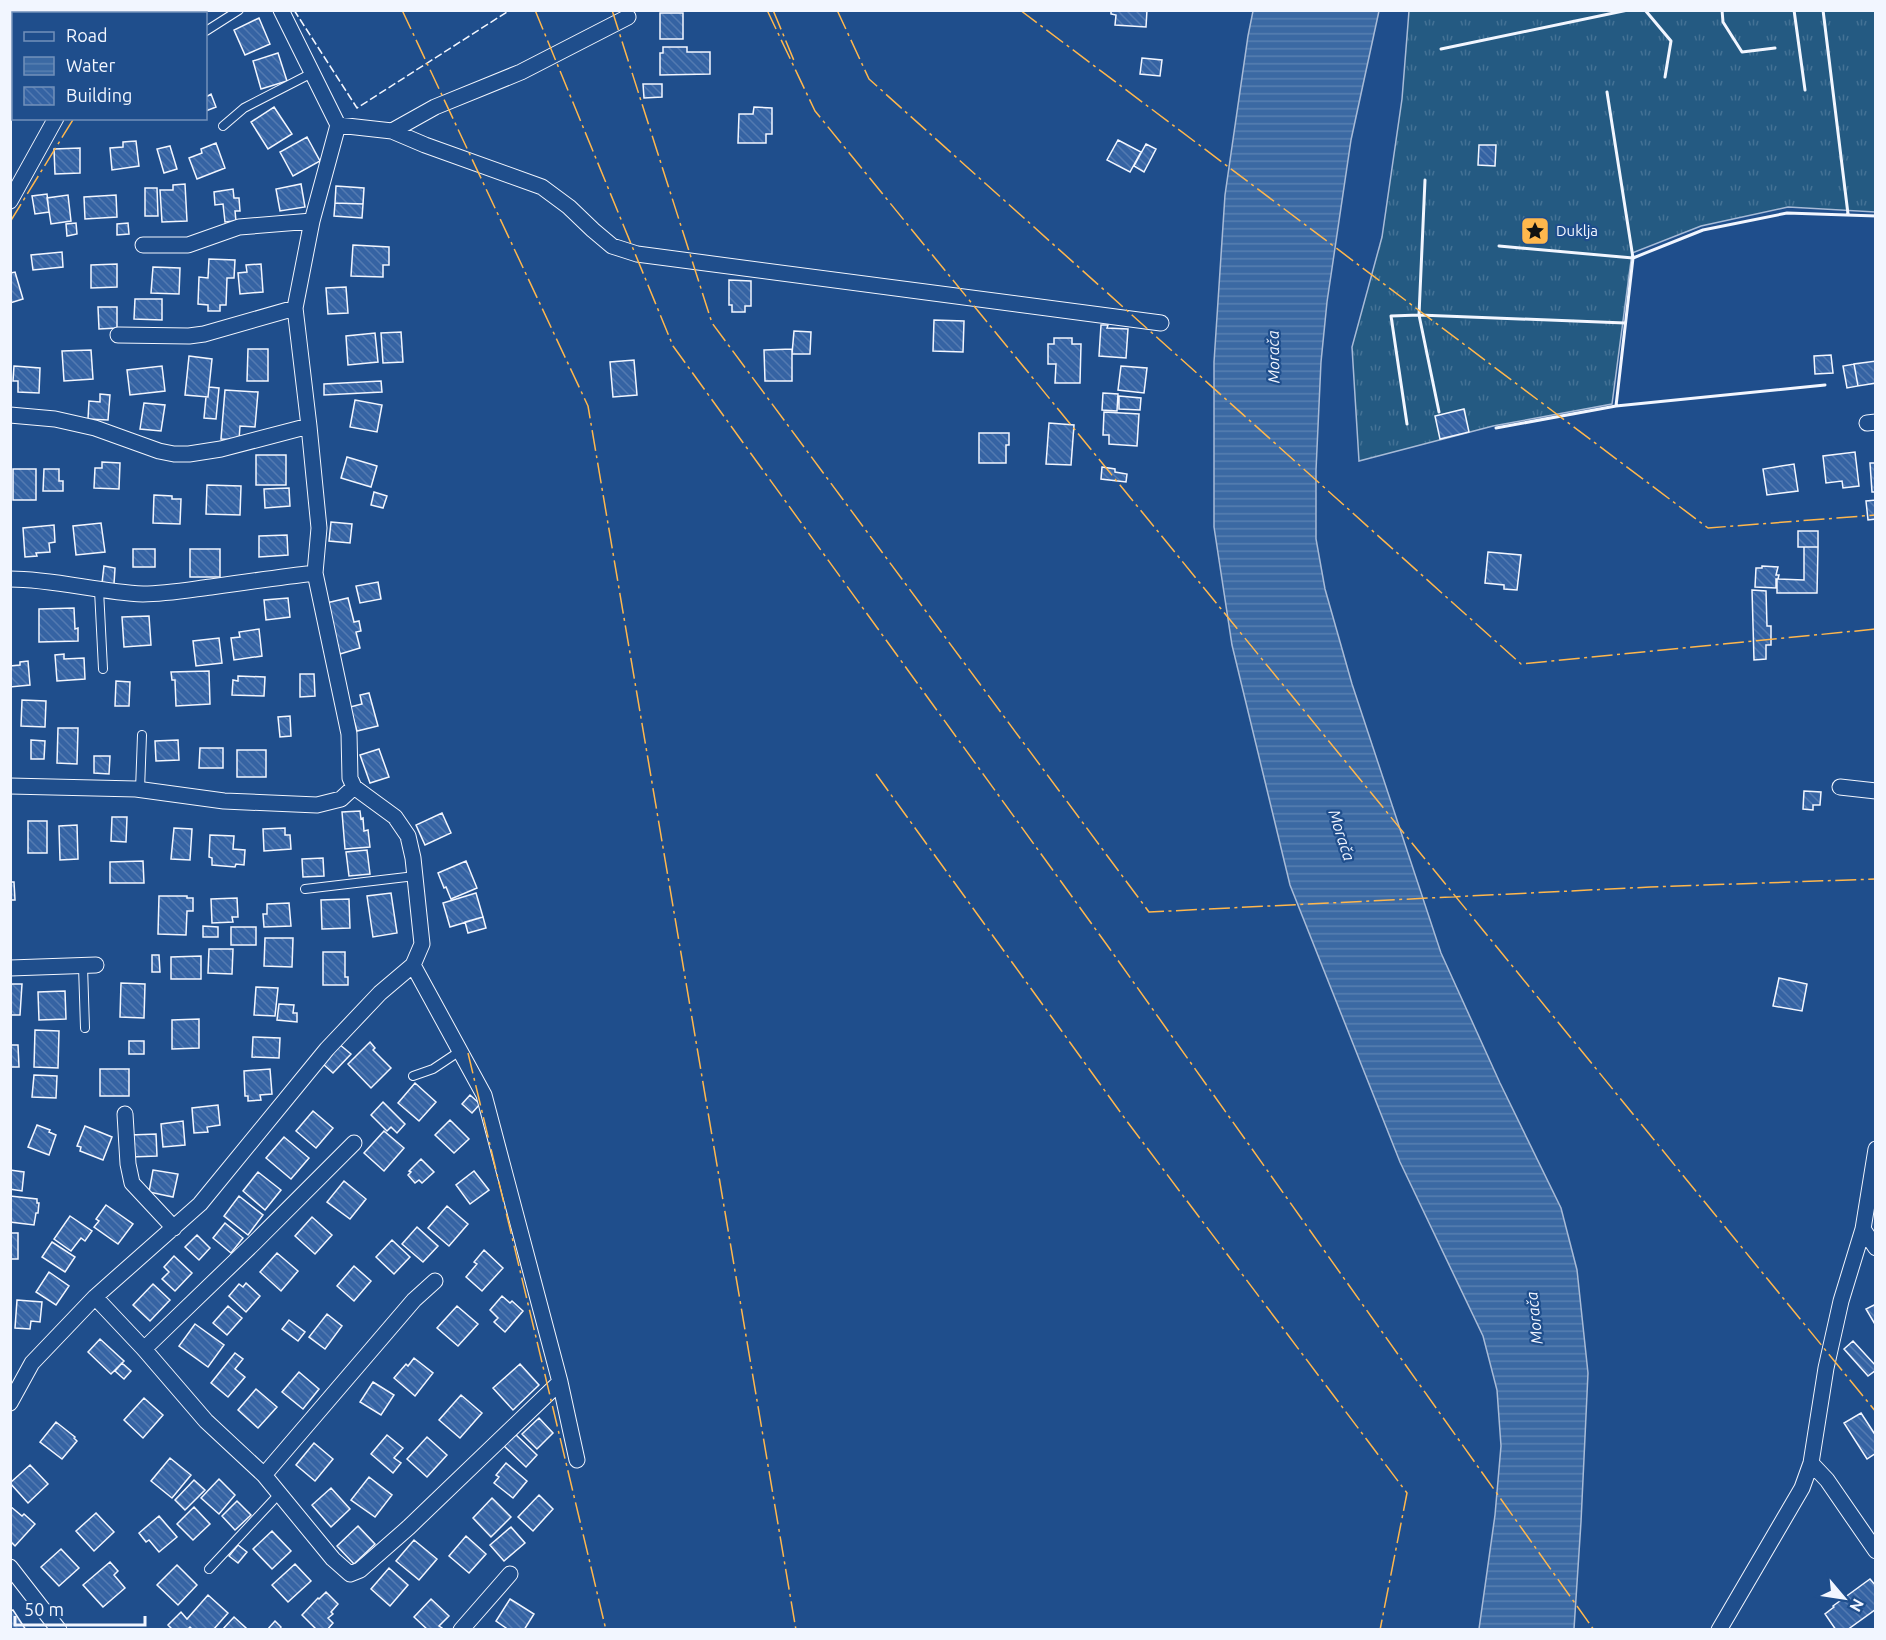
<svg xmlns="http://www.w3.org/2000/svg" width="1886" height="1640" viewBox="0 0 1886 1640" font-family="Ubuntu,sans-serif">
<style>
.grass{fill:url(#grass-tufts);stroke:#a8bbd7;stroke-width:1.5}
.water{fill:url(#water-rules);stroke:#a8bbd7;stroke-width:1.5}
.building{fill:url(#building-back-hatch);stroke:#f2f6ff;stroke-width:1.5}
.lines{fill:none;stroke-linecap:round;stroke-linejoin:round}
.service-casing{stroke:#f2f6ff;stroke-width:10}
.minor-casing{stroke:#f2f6ff;stroke-width:17}
.service{stroke:#1f4e8c;stroke-width:8}
.minor{stroke:#1f4e8c;stroke-width:15}
.fence{stroke:#f2f6ff;stroke-width:1.5;stroke-dasharray:8 3;stroke-linecap:butt}
.wall{stroke:#f2f6ff;stroke-width:3}
.power{stroke:#ffb74d;stroke-width:1.5;stroke-dasharray:21 4.5 3 4.5;stroke-linecap:butt}
.labels{text-anchor:middle;stroke-width:4.5;stroke-linejoin:round;paint-order:stroke}
.poi-label{font-size:15px;fill:#f2f6ff;stroke:#1f4e8c;text-anchor:start}
.water-label{font-size:16px;font-style:italic;fill:#f2f6ff;stroke:#1f4e8c}
</style>
<defs>
<pattern id="grass-tufts" width="24" height="20" patternUnits="userSpaceOnUse" patternTransform="scale(1.5)"><rect width="24" height="20" fill="#245a82"/><path d="M3 7l-1-3M5 7V3M7 7l1-3M15 17l-1-3M17 17v-4M19 17l1-3" fill="none" stroke="#447295"/></pattern>
<pattern id="water-rules" width="6" height="5" patternUnits="userSpaceOnUse" patternTransform="scale(1.5)"><rect width="6" height="5" fill="#3b69a3"/><path d="M0 2.5h6" fill="none" stroke="#587fb1"/></pattern>
<pattern id="building-back-hatch" width="6" height="6" patternUnits="userSpaceOnUse" patternTransform="scale(1.5)"><rect width="6" height="6" fill="#3563a3"/><path d="M-1 5l2 2M0 0l6 6M5-1l2 2" fill="none" stroke="#537ab1"/></pattern>
</defs>
<rect width="100%" height="100%" fill="#1f4e8c"/>
<path class="grass" d="M1409,11H1875V212L1788,207L1701,226L1632,253L1612,404L1493,426L1359,461L1352,347L1382,237L1402,99Z"/>
<path class="water" d="M1253,11H1379L1351,140L1327,302L1321,362L1316,470V539L1325,589L1352,684L1441,953L1500,1083L1561,1208L1577,1270L1588,1373L1581,1522L1574,1629H1479L1495,1515L1501,1446L1497,1390L1483,1336L1400,1162L1290,885L1232,645L1214,527V362L1225,195L1248,36Z"/>
<path class="building" d="M127,10H164L165,14H129Z
M1111,10H1147L1146,27L1115,25L1116,15L1111,14Z
M660,13H683V39H660Z
M259,18L270,44L245,55L234,30Z
M663,47H687V52H710V74L660,75V53H663Z
M278,53L287,81L261,89L253,61Z
M1142,58L1162,60L1160,76L1140,74Z
M643,84H662V97L644,98Z
M211,94L216,107L206,111V97Z
M274,107L292,134L268,149L251,122Z
M754,107L772,108V134H766V143H738L739,114H753Z
M307,137L320,161L293,176L280,152Z
M1118,140L1141,152L1130,172L1107,160Z
M136,141L139,166L112,170L110,148L123,147V142Z
M216,143L225,168L197,179L189,158L202,153L201,149Z
M1146,144L1156,149L1144,172L1134,166Z
M1479,145H1496L1495,166L1478,165Z
M170,146L177,169L164,173L157,149Z
M80,148V173L55,174L54,149Z
M185,184L187,221L162,222L160,190H173V185Z
M301,184L305,207L280,211L276,189Z
M336,186L364,188L363,204L335,203Z
M145,188H157L158,216H145Z
M233,189L234,198H239L240,211H235L236,221L225,222L223,204L215,205L214,192Z
M47,194L49,212L35,214L32,196Z
M68,195L71,221L51,224L47,198Z
M116,195L117,217L85,219L84,197Z
M335,203L363,204L362,218L334,216Z
M76,223L77,234L67,236L66,224Z
M128,223L129,234L117,235V224Z
M353,245L389,247V265H383V277L351,276Z
M62,252L63,267L33,270L31,255Z
M209,259L235,260L234,278H227L226,305H220V311H208V305L198,304L199,277L208,278Z
M117,264V287L91,288V265Z
M261,264L263,292L240,294L238,273L247,272L246,265Z
M153,267L180,268L179,294L151,293Z
M15,272L23,299L10,303V273Z
M729,280L751,281V306H745V312H732V305H729Z
M346,287L348,313L328,314L326,288Z
M135,299H162V320L134,319Z
M98,307H117V328L99,329Z
M934,320L964,321L963,352L933,351Z
M1101,325H1108L1107,328L1128,329L1126,358L1099,356Z
M794,331L811,332L810,354H792Z
M401,332L403,362L383,363L381,333Z
M375,333L378,362L348,365L346,336Z
M1054,338H1072V344H1081L1080,383H1055L1056,364H1048V344H1054Z
M248,349H268V381H247Z
M792,349V381H765L764,350Z
M91,350L93,379L64,381L62,351Z
M1831,355L1833,373L1815,374L1814,356Z
M189,356L212,359L208,397L185,395Z
M634,360L637,395L613,397L610,362Z
M1876,361V383L1858,386L1854,364Z
M1854,364L1858,386L1847,388L1843,366Z
M14,366L40,368L39,393L18,392V381H13Z
M162,366L165,391L130,395L127,370Z
M1121,366L1147,368L1144,393L1118,390Z
M381,381L382,392L324,395V384Z
M209,387L219,388L216,419L204,418L206,397H208Z
M225,390L258,392L255,427L240,426L239,440L221,439Z
M1103,393L1118,394L1117,411L1102,410Z
M100,394L110,395L108,420L88,419L89,401L100,402Z
M1119,396L1141,398L1140,410L1119,409Z
M355,400L382,405L377,432L350,427Z
M144,403L165,405L161,431L140,429Z
M1464,409L1469,432L1440,439L1435,416Z
M1104,412L1139,414L1137,446L1109,444V435H1103Z
M1049,423L1074,425L1071,465L1046,464Z
M979,433H1009V445H1006V463H979Z
M1855,452L1859,486L1843,488L1842,481L1826,483L1823,456Z
M256,455H286V485H256Z
M347,457L377,466L371,487L341,478Z
M102,462L120,463L119,489L94,488L95,468H102Z
M1870,463H1876V492H1872Z
M1794,464L1798,491L1767,495L1763,469Z
M1102,467L1115,469V472L1127,474L1126,482L1101,479Z
M13,469H36V500H13Z
M44,469H59V481H63V491H43Z
M207,485L241,486L240,515L206,514Z
M289,488L290,506L265,508L264,489Z
M374,492L387,496L383,508L371,505Z
M154,495L172,496V499H181L180,524L153,523Z
M1876,500V519L1868,520L1866,501Z
M331,522L352,524L350,543L329,541Z
M101,523L105,552L76,555L73,526Z
M54,525L55,542L49,543L50,552L36,553L37,556L25,557L23,528Z
M1798,531H1818V547H1798Z
M287,535L288,555L259,557V536Z
M1804,547H1818L1817,593H1777V579L1804,580Z
M133,549H155V567H133Z
M190,549H220V577H190Z
M1488,552L1521,555L1517,590L1504,589V585L1485,583Z
M104,566L115,568L114,584L102,583Z
M1762,566L1778,567L1776,575H1779L1778,579H1776V588L1755,587L1756,568H1762Z
M378,582L381,599L360,603L356,586Z
M1752,590L1766,591L1767,626H1771V645H1766V659L1754,660Z
M288,598L290,617L266,620L264,600Z
M348,598L354,622L359,621L361,631L356,632L360,648L340,654L326,603Z
M74,608L75,629L78,628V641L39,642V609Z
M149,616L151,645L124,647L122,617Z
M259,629L262,656L234,660L231,638L240,637L239,632Z
M219,638L222,663L196,666L193,641Z
M64,654V659L84,658L85,679L57,681L55,655Z
M28,661L30,685L10,687V666L20,665V662Z
M209,671L210,704L176,706L175,680H172L171,672Z
M300,674H314L315,696L300,697Z
M238,676L265,677L264,696L232,695L233,680L238,681Z
M116,681L130,682L129,706H115Z
M369,693L378,726L357,731L350,707L362,704L360,695Z
M22,700L46,701L45,727L21,726Z
M290,716L291,736L280,737L278,717Z
M58,728H78L77,764L57,763Z
M31,740L45,741L44,759H31Z
M178,740L179,760L156,761L155,741Z
M200,748H223V768H199Z
M379,749L389,777L370,783L360,755Z
M237,750H266V777H237Z
M94,756H110L109,774L94,773Z
M1804,791L1821,792L1820,805H1813V810L1803,809Z
M360,811L361,819L363,818L364,831L368,830L370,847L345,849L342,812Z
M442,813L451,833L425,845L416,825Z
M112,817H127L126,842L111,841Z
M28,821H47V853H28Z
M77,825L78,859L60,860L59,826Z
M174,828L192,829L190,860L171,859Z
M285,828V835H290L291,849L264,851L263,829Z
M210,835L234,836L233,849L245,850L244,865L236,864L235,867L212,865V858L209,857Z
M367,850L370,874L349,876L346,852Z
M323,858L324,876L303,877L302,859Z
M143,861L144,883H110V862Z
M466,861L477,888L451,899L446,887L444,888L438,873Z
M10,882H14L15,900H10Z
M391,893L397,933L373,937L367,896Z
M476,893L483,917L450,927L443,903Z
M159,896H187V898H193V911H187L186,935L158,934Z
M237,898L238,917H232L233,922L212,923L211,899Z
M349,899L350,928L322,929L321,900Z
M289,903L291,926L264,927L263,914H267V904Z
M483,917L486,928L468,933L465,922Z
M203,926L218,927V937H203Z
M231,927H256V945H231Z
M265,938H293L292,967L264,966Z
M209,949H233L232,974L208,973Z
M323,952H345V977H348V985H323Z
M152,955H159L160,972H152Z
M201,956V979H171V957Z
M1779,978L1807,984L1802,1011L1773,1006Z
M121,983L145,984L144,1018L120,1017Z
M10,984H22L20,1015H10Z
M256,987L278,988L275,1016L254,1015Z
M65,991L66,1019L39,1020L38,992Z
M279,1004L294,1005L293,1013H297V1022L277,1020Z
M199,1019V1048L172,1049V1020Z
M35,1030L59,1031L58,1068L34,1067Z
M253,1037L280,1038L279,1058L252,1057Z
M129,1041H144V1054H129Z
M370,1042L375,1048L373,1050L391,1068L371,1088L348,1064Z
M339,1044L351,1054L333,1073L322,1063Z
M10,1045H18L19,1067H10Z
M100,1069H129V1096H100Z
M270,1069L272,1094L260,1095L261,1100L248,1101V1096H245L244,1071Z
M34,1075L57,1076L56,1098L32,1097Z
M415,1083L436,1102L419,1121L398,1103Z
M470,1095L480,1104L472,1113L462,1104Z
M383,1102L405,1124L397,1133L391,1127L387,1131L371,1115Z
M218,1105L220,1125L207,1127L208,1132L194,1133L192,1108Z
M313,1111L333,1128L316,1148L296,1131Z
M450,1120L469,1139L454,1153L435,1135Z
M183,1121L185,1145L163,1147L161,1124Z
M37,1125L50,1130L49,1132L56,1135L49,1155L28,1147Z
M85,1126L112,1137L103,1160L80,1151L81,1147L77,1146Z
M384,1131L404,1148L384,1171L364,1153Z
M156,1134L157,1156L131,1157L130,1135Z
M284,1137L309,1158L291,1179L266,1158Z
M421,1159L434,1172L422,1183L419,1180L415,1183L408,1175L411,1172L409,1171Z
M10,1170L24,1172L22,1191L10,1189Z
M153,1170L178,1174L173,1197L149,1192Z
M474,1171L489,1190L470,1204L456,1185Z
M258,1172L281,1190L265,1210L243,1191Z
M344,1181L366,1199L350,1219L327,1202Z
M10,1196L37,1199V1203H39L38,1213H36L34,1225L10,1222Z
M239,1196L263,1215L248,1235L224,1216Z
M106,1205L133,1224L118,1244L94,1227L99,1221L96,1219Z
M447,1206L468,1224L449,1246L428,1228Z
M70,1216L92,1231L85,1241L81,1238L71,1251L54,1239Z
M312,1217L332,1235L315,1254L295,1236Z
M225,1223L243,1238L231,1253L213,1238Z
M417,1227L438,1246L423,1262L402,1244Z
M10,1233H18V1259H10Z
M197,1235L210,1248L199,1260L185,1247Z
M392,1240L410,1257L394,1274L376,1257Z
M52,1242L75,1257L65,1272L42,1257Z
M484,1250L503,1268L482,1291L466,1277L477,1264L474,1262Z
M277,1253L298,1271L281,1291L260,1272Z
M174,1256L192,1273L175,1291L162,1279L169,1272L164,1267Z
M354,1266L371,1281L354,1301L337,1286Z
M49,1272L69,1286L56,1305L36,1292Z
M246,1283L260,1296L246,1312L229,1296L239,1284L243,1287Z
M153,1284L170,1300L150,1321L133,1305Z
M502,1296L510,1303L512,1301L523,1311L505,1332L494,1322L498,1318L490,1310Z
M17,1300L42,1302L40,1322L31,1321L30,1329L15,1328Z
M1876,1304V1326L1866,1309Z
M228,1306L242,1318L227,1335L213,1323Z
M457,1306L478,1324L458,1346L437,1328Z
M327,1314L342,1326L325,1349L309,1337Z
M289,1320L305,1332L298,1341L282,1329Z
M195,1324L224,1345L208,1367L179,1346Z
M100,1339L124,1361L111,1374L88,1352Z
M1853,1341L1876,1366V1370L1868,1376L1844,1349Z
M235,1353L243,1359L235,1369L245,1377L228,1397L211,1383Z
M414,1358L433,1373L415,1396L394,1378L406,1364L408,1366Z
M122,1363L131,1371L124,1379L115,1371Z
M520,1364L539,1385L513,1410L493,1388Z
M299,1372L319,1389L303,1409L282,1392Z
M373,1382L394,1395L381,1415L360,1402Z
M256,1389L277,1407L258,1428L238,1410Z
M461,1395L482,1413L460,1438L439,1420Z
M144,1398L163,1415L143,1438L124,1420Z
M1861,1413L1876,1436V1453L1867,1459L1844,1423Z
M539,1418L553,1433L537,1449L522,1434Z
M56,1422L75,1437L74,1438L77,1441L62,1459L40,1442Z
M514,1433L537,1455L526,1467L503,1445Z
M387,1435L403,1448L394,1458L401,1463L393,1473L371,1454Z
M427,1437L447,1455L427,1477L407,1459Z
M314,1443L333,1459L315,1481L296,1465Z
M170,1458L191,1475L172,1498L151,1481Z
M506,1463L527,1481L513,1498L494,1483L499,1477L496,1475Z
M30,1465L48,1484L28,1503L10,1483Z
M369,1477L392,1495L375,1517L351,1500Z
M219,1479L235,1495L219,1514L201,1498Z
M194,1480L205,1490L185,1510L175,1500Z
M331,1488L350,1509L331,1527L312,1505Z
M539,1495L553,1509L533,1531L518,1517Z
M492,1498L511,1517L491,1537L473,1518Z
M237,1501L251,1515L235,1530L222,1516Z
M10,1506L22,1516L24,1514L35,1524L15,1546L10,1541Z
M194,1507L210,1524L193,1540L177,1524Z
M96,1513L114,1532L94,1551L76,1531Z
M159,1516L177,1537L159,1552L149,1540L146,1542L139,1533Z
M358,1526L375,1544L354,1564L337,1546Z
M511,1527L525,1543L504,1561L490,1545Z
M272,1531L291,1551L272,1569L253,1549Z
M466,1536L486,1554L469,1573L449,1556Z
M414,1540L437,1559L419,1580L396,1561Z
M238,1545L247,1552L238,1563L229,1556Z
M61,1549L79,1568L59,1586L41,1567Z
M110,1562L118,1571L114,1575L125,1588L103,1607L83,1585Z
M295,1564L311,1581L288,1602L272,1585Z
M177,1565L197,1585L178,1605L157,1585Z
M389,1568L408,1585L390,1606L371,1589Z
M1870,1579L1876,1586V1609L1847,1630H1836L1825,1614L1834,1607L1833,1606Z
M326,1592L338,1604L331,1612L333,1614L328,1618L333,1623L327,1630H317L302,1615L318,1598L319,1599Z
M208,1595L228,1613L213,1630H193L190,1627L187,1630H173L168,1625L181,1612L187,1619Z
M431,1599L449,1616L439,1626L442,1628L441,1630H428L414,1617Z
M510,1599L534,1614L524,1630H509L496,1621Z
M13,1610L26,1630H10V1611Z
M234,1617L246,1628L245,1630H222Z
M275,1621L281,1627L279,1630H267Z"/>
<g class="lines">
<g class="service-casing">
<path id="service" d="M206,31L239,10
M10,76L14,75
M223,126L244,108L312,73
M99,590L103,669
M140,790L142,735
M305,889L415,876
M83,966L85,1028
M413,1076L433,1069L460,1051
M209,1569L280,1493"/>
</g>
<g class="minor-casing">
<path id="minor" d="M110,14L111,10
M338,125L392,131L425,145L542,187L569,207L593,230L612,246L637,254L1161,323
M392,131L435,107L521,72L628,17
M10,201L56,118
M143,245H188L239,227L312,221
M118,335L189,336L204,334L295,308
M10,415L55,419L95,428L159,451L174,454H189L221,449L309,426
M1867,423L1876,422
M10,579C55,579 98,592 143,594C165,594 188,590 211,587C246,582 281,577 315,573
M10,786L136,789L224,801L317,805L341,799L354,787
M1840,787L1876,791
M413,965L484,1095L560,1382L577,1460
M10,968L96,965
M125,1114L128,1164L132,1183L174,1228
M1863,1229L1876,1248
M95,1297L144,1349L206,1421L264,1475L333,1559L350,1574L360,1570L409,1527L560,1382
M144,1349L254,1243L354,1143
M10,1403L32,1363L95,1297L200,1204L327,1049L380,993L413,965L422,944L413,858L408,836L395,817L354,787L350,778L349,734L315,573L319,528L309,426L295,308L312,221L338,125L281,10
M1811,1463L1827,1480L1876,1551
M264,1475L414,1300L435,1281
M10,1567L59,1630
M461,1630L510,1574
M1719,1630L1802,1488L1811,1463L1826,1368L1841,1301L1863,1229L1876,1149"/>
</g>
<use href="#service" class="service"/>
<use href="#minor" class="minor"/>
<path class="fence" d="M294,10L357,108L510,10"/>
<path class="wall" d="M1645,10L1671,41L1665,77
M1722,10L1723,22L1742,52L1775,48
M1794,10L1805,90
M1823,10L1848,214
M1441,49L1628,10
M1607,92L1633,258L1616,406
M1425,180L1419,315L1439,412
M1499,246L1633,258L1703,230L1787,213L1876,216
M1407,424L1391,316L1419,315L1625,323
M1496,428L1616,406L1825,385"/>
<path class="power" d="M402,10L588,406L796,1630
M535,10L673,346L1107,945L1594,1630
M612,10L712,323L1149,912L1650,887L1876,879
M767,10L815,111L1876,1412
M773,10L795,63
M837,10L869,79L1521,664L1876,629
M1020,10L1708,528L1876,515
M139,14L141,10
M10,222L74,118
M876,774L1126,1120L1407,1493L1380,1630
M468,1053L606,1630"/>
</g>
<defs>
<g id="sight-square" transform="scale(1.5)"><rect x="-9" y="-9" width="18" height="18" rx="4" fill="#ffb74d" stroke="#1f4e8c"/><path d="M0-6L1.8-2.2L6-1.7L2.9 1.2L3.7 5.4L0 3.3L-3.7 5.4L-2.9 1.2L-6-1.7L-1.8-2.2Z" fill="#111"/></g>
</defs>
<g fill-rule="evenodd">
<use href="#sight-square" x="1535" y="231"/>
</g>
<g class="labels">
<g class="poi-label">
<text x="1556" y="236">Duklja</text>
</g>
<g class="water-label">
<text transform="translate(1273 357) rotate(-91)" y="6">Morača</text>
<text transform="translate(1342 835) rotate(72)" y="6">Morača</text>
<text transform="translate(1534 1318) rotate(-96)" y="6">Morača</text>
</g>
</g>
<rect width="1886" height="1640" fill="none" stroke="#f2f6ff" stroke-width="24"/>
<rect x="12" y="12" width="195" height="108" fill="#1f4e8c" stroke="#7391ba" stroke-width="1.5"/>
<rect x="24" y="32" width="30" height="9" fill="#1f4e8c" stroke="#7391ba" stroke-width="1.5"/>
<text x="66" y="42" font-size="18" fill="#f2f6ff">Road</text>
<rect x="24" y="57" width="30" height="18" fill="url(#water-rules)" stroke="#7391ba" stroke-width="1.5"/>
<text x="66" y="72" font-size="18" fill="#f2f6ff">Water</text>
<rect x="24" y="87" width="30" height="18" fill="url(#building-back-hatch)" stroke="#7391ba" stroke-width="1.5"/>
<text x="66" y="102" font-size="18" fill="#f2f6ff">Building</text>
<g transform="translate(1844 1598) rotate(119)" stroke="#1f4e8c" stroke-width="4.5" paint-order="stroke">
<path d="M0-4.5L10 22L0 15L-10 22Z" fill="#f2f6ff"/>
<text y="-9" font-size="16" font-weight="bold" text-anchor="middle" fill="#f2f6ff">N</text>
</g>
<path d="M15 1616v9h130v-9" fill="none" stroke="#f2f6ff" stroke-width="3"/>
<text x="24" y="1616" font-size="18" fill="#f2f6ff" stroke="#1f4e8c" stroke-width="4.5" paint-order="stroke">50 m</text>
</svg>
